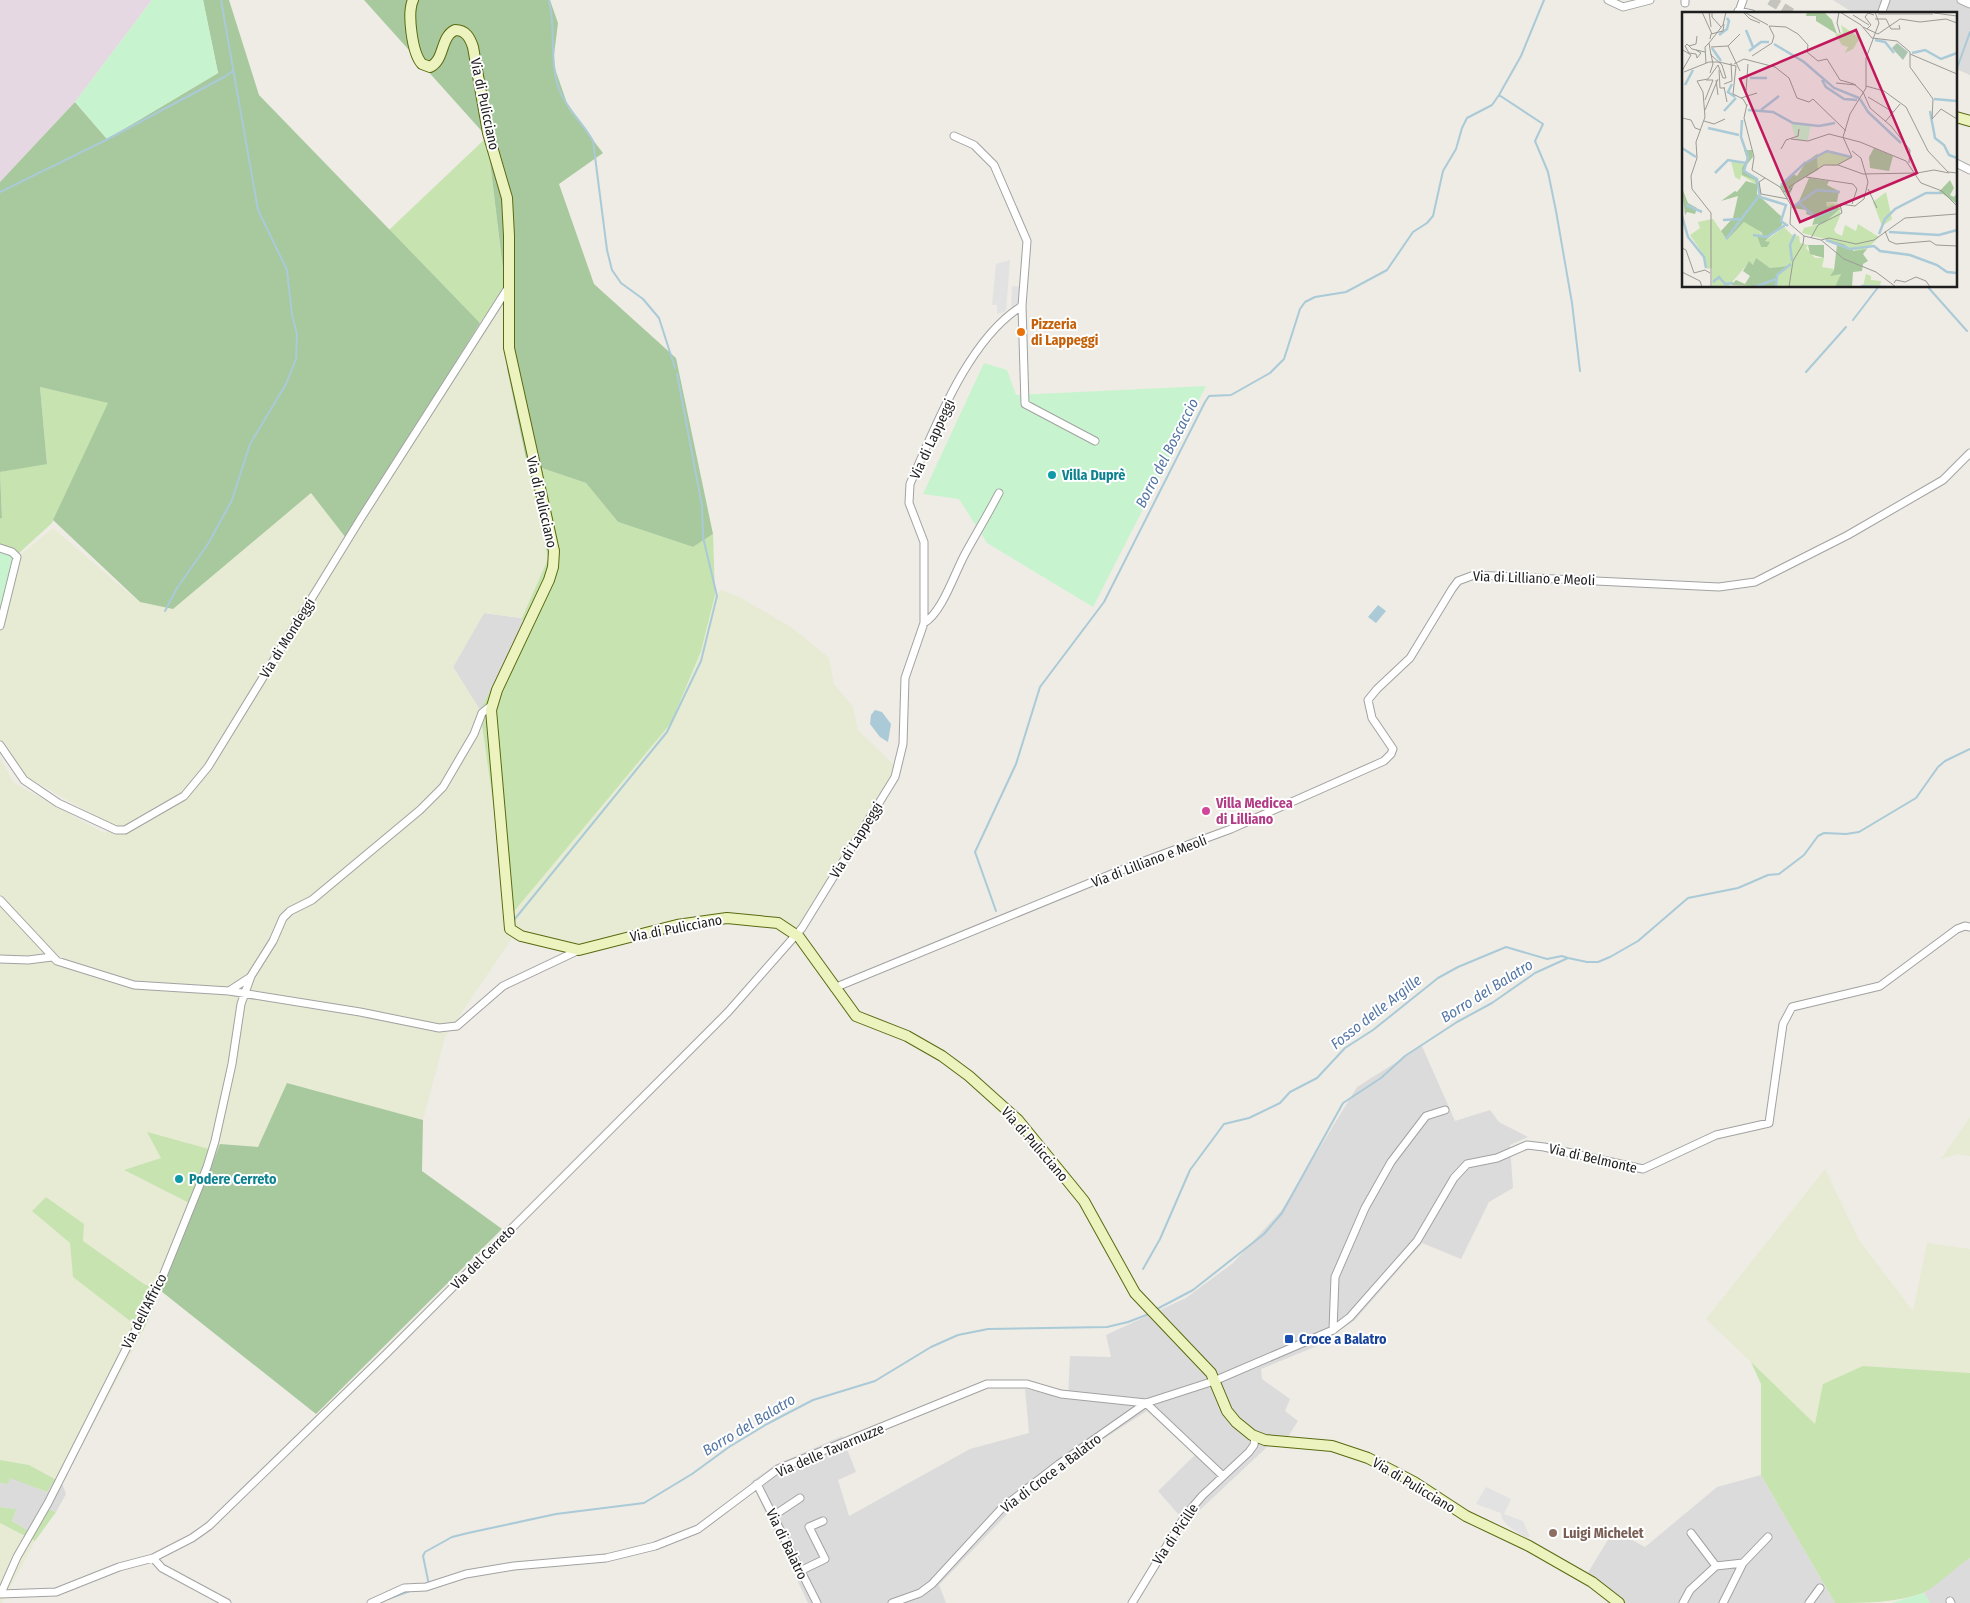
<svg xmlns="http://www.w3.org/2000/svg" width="1970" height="1603" viewBox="0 0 1970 1603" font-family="'Fira Sans Condensed',sans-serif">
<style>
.residential{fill:#dcdbdb}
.industrial{fill:#e6d8e3}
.farmland{fill:#e7ebd3}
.grass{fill:#c6e3b0}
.forest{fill:#a8c99e}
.park{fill:#c7f4ce}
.parking{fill:#e2e2e2}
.water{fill:#aacad7}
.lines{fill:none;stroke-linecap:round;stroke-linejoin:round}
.stream{stroke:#aacad7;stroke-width:2}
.secondary-tunnel{stroke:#c4c3bd;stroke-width:10;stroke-dasharray:10 5;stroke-linecap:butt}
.street-casing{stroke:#a2a2a2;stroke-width:9}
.secondary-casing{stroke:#5a6a10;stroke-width:12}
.street{stroke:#fff;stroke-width:7}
.secondary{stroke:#ecf3bf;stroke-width:10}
.food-dot{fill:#e8710a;stroke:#fff;stroke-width:2}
.culture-dot{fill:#0f9aa8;stroke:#fff;stroke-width:2}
.hotel-dot{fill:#d1479c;stroke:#fff;stroke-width:2}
.transit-dot{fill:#1a4fb4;stroke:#fff;stroke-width:2}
.education-dot{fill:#8d6e63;stroke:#fff;stroke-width:2}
.labels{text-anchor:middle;stroke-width:4;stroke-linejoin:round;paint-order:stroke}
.street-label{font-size:14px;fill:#1e1e1e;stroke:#fff}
.food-label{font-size:14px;font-weight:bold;fill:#c56008;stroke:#fff;text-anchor:start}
.culture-label{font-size:14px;font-weight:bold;fill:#0d838f;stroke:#fff;text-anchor:start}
.hotel-label{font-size:14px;font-weight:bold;fill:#b23c85;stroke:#fff;text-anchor:start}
.transit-label{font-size:14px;font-weight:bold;fill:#164399;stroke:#fff;text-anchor:start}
.education-label{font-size:14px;font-weight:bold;fill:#785e54;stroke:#fff;text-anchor:start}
.water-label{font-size:15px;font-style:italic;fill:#5476a4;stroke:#fff}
.inset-river{fill:none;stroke:#aacad7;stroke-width:2.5}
.inset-road{fill:none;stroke:#9b9a95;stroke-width:1}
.view{fill:#c2185b;fill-opacity:0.15;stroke:#c2185b;stroke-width:2.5}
.inset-edge{fill:none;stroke:#1e1e1e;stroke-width:2.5}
</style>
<rect width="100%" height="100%" fill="#eeece5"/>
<path class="residential" d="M1833,0H1970V75L1956,69V14H1855Z
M484,613L522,618L524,625L480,710L453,667Z
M1422,1046L1455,1121L1490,1110L1499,1122L1528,1137L1510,1145L1513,1188L1489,1202L1461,1259L1422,1243L1355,1320L1317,1346L1261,1369L1262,1379L1290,1399L1285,1411L1298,1421L1284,1443L1267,1447L1186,1523L1158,1491L1195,1455L1147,1411L1086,1450L1016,1505L939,1585L946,1603H808L751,1482L775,1465L842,1436L856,1472L838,1480L849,1516L970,1449L1029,1433L1025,1389L1068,1399L1070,1356L1111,1357L1106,1335L1186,1298L1233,1263L1281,1211L1357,1087Z
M1761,1475L1835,1603H1614L1584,1579L1614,1530L1645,1547L1717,1487Z
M10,1477L46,1492L52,1484L62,1483L66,1494L56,1512L43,1507L29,1531L12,1521L15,1509L0,1507V1483L8,1484Z
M1970,1558V1603H1930L1924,1593L1954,1568Z"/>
<path class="industrial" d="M0,0H152L75,102L0,182Z"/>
<path class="farmland" d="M505,286L507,368L548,559L522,618L484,613L453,667L480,710L502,867L701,651L715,595L722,590L741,598L791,627L829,658L834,684L853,707L858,730L896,767L892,777L797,929L726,916H704L580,948L517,931L445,1037L423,1120L288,1083L258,1147L220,1144L209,1149L148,1133L161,1158L125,1171L195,1206L161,1291L144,1284L83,1241L84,1224L46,1197L32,1211L70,1243L73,1277L143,1331L62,1483L29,1465L0,1460V758L14,783L104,833L115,827L23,775L0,740V626L19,556L53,528L139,602L173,609L311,493L346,538Z
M1970,1117V1156L1957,1154L1941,1159Z
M1825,1169L1859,1240L1913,1311L1927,1243L1970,1249V1373L1863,1366L1815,1424L1706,1319Z
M0,1523L35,1541L2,1603H0Z"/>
<path class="grass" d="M487,137L505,287L480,323L389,230Z
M40,387L109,403L52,523L18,554L0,551V518L2,517L0,472L47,463Z
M527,463L586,483L618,522L693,547L713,534L715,595L701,651L671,723L506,921L502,867L480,710L524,625L522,618L548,559Z
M147,1132L209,1149L220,1144L195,1206L124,1170L161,1158Z
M46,1197L84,1224L83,1241L144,1284L161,1291L143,1331L73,1277L70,1243L32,1211Z
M1751,1362L1815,1424L1823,1384L1863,1366L1970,1373V1558C1955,1567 1938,1586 1923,1593C1896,1603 1864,1603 1835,1603L1761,1475V1384Z
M0,1460L29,1465L62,1483L52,1484L47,1492L10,1478L8,1484L0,1483Z
M0,1507L16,1509L12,1521L29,1531L43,1507L56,1512L35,1541L0,1523Z"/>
<path class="forest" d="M203,0H229L259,95L480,323L346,538L311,493L173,609L140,602L53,520L108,403L40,387L47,464L0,472L2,518H0V182L75,102L107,139L218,73Z
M364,0H550L558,23L553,63L569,109L603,153L559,184L594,284L676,358L713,534L693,547L618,522L586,483L527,463L507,368L505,286L487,137Z
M287,1083L423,1120L422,1171L502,1229L316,1414L161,1291L220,1144L258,1147Z"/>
<path class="park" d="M152,0H203L218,73L107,139L75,102Z
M984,363L1007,370L1016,395L1206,386L1093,607L987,543L959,499L923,494Z
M0,551L8,552L15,559L0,615Z
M1924,1593L1930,1603H1891Z"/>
<path class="parking" d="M1010,260L1006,311L997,314V305H992L996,264Z
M1012,286L1023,287L1021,302L1011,310Z
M1486,1487L1511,1499L1504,1514L1523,1521L1530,1537H1524L1507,1525L1502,1519L1501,1513L1476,1504Z"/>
<path class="water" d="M1378,605L1386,611L1376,623L1368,617Z
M875,710L882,712L891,724L888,742L880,737L870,724L871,715Z"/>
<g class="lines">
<path class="stream" d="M549,0C556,29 549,60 559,89C566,109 583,122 593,141L607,250L612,270L621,283L643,299L659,318L675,368
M1956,71L1970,32
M1499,95L1543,124L1535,141L1548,172L1556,211L1572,303L1580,371
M0,192L106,140L226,76L233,71
M1927,286L1967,331
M1853,320L1879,286
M1806,372L1846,327
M165,611L177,588L208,544L232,500L250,444L286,384L296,359L297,334L292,315L287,270L258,210L221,0
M996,911L975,852L1016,764L1040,687L1104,602L1205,402L1209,396L1231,395L1270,373L1284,359L1300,309L1305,302L1315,297L1346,292L1387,270L1413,232L1427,223L1433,216L1443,171L1456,149L1462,128L1467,118L1492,105L1499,95L1521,56L1544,0
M514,920L667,732L701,661L717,596L703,537L702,506L677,374
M1143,1269L1160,1239L1190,1170L1224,1124L1249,1118L1280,1103L1290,1092L1317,1078L1345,1048L1373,1030L1438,978L1458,967L1506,947L1547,959L1562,956L1568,958
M1155,1310L1193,1290L1264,1234L1282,1213L1343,1103L1381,1078L1405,1056L1457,1022L1492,1003L1535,973L1568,958L1587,962H1598L1610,957L1638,941L1688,898L1738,888L1768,875L1779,874L1804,855L1818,836L1824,833L1846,834L1859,832L1916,798L1938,767L1945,761L1970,749
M429,1585L423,1556L425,1552L452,1537L468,1533L556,1514L644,1503L692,1474L729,1447L767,1424L813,1400L875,1381L931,1347L958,1335L988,1329L1107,1327L1128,1322L1149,1314
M388,1599L410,1591"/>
<path class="secondary-tunnel" d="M1770,0L1793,14"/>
<g class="street-casing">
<path id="street" d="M1608,0L1623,7L1650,0
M1685,0V3
M1961,0L1970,4
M1738,11L1752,14
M1738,14L1743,0
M1881,14L1886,0
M954,136L974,145L994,165L1027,241L1022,306L1025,404L1095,441
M1956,163L1970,170
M0,548L12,552L17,557L0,626
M924,623C942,613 955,572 965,554C976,534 988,514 999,493
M0,745L24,780L58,803L116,830H125L184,796L208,767L361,518L508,288
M0,900L57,961L134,985L229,991L360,1012L439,1028L457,1026L503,986L579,950
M0,959L28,960L52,957
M834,988L1136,864L1231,829L1384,761L1391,754L1393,749L1372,718L1368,700L1377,689L1410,658L1452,589L1458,581L1474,575L1719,587L1755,582L1848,535L1943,480L1970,453
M229,991L249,978
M1333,1330L1335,1277L1365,1208L1391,1162L1426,1116L1445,1110
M1146,1403L1223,1476
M757,1484L817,1603
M773,1516L800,1498
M1691,1533L1716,1566
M153,1558L162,1568L227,1603
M800,1571L825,1559L809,1527L823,1521
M1,1593L17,1557L48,1503L163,1276L207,1167L215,1141L232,1064L241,1004L251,976L273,941L283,918L290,911L312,900L420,810L443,787L474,734L482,713L492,705
M0,1594L56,1592L119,1567L153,1558L192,1538L209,1526L387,1353L728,1012L802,928L895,777L903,744L905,678L924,623V542L909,503L910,484C935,428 968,339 1022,306
M1950,1601L1951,1603
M371,1603L404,1588L426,1587L466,1574L514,1566L606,1558L655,1546L698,1529L778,1469L987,1384H1027L1061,1394L1146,1403L1214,1381L1333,1330L1350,1317L1417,1241L1454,1178L1467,1164L1497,1158L1527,1145L1544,1147L1643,1169L1716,1135L1769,1123L1783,1024L1792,1007L1880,986L1957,929L1965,926L1970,927
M892,1603L920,1593L932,1584L1002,1508L1059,1464L1146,1403
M1132,1603L1185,1516L1202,1496L1249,1452L1254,1445L1255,1436
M1683,1603L1690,1590L1716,1566L1743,1563
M1723,1603L1743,1563L1768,1537
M1809,1603L1820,1588"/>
</g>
<g class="secondary-casing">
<path id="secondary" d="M413,0C407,13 412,53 422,64L430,67C445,60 440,37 455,30C466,30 470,38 473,47L488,133L507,198L509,236V348L554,551L553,567L549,580L497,690L491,710L510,929L521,936L579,950L677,925L727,918L778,923L799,937L856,1016L907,1036L942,1056L969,1076L1018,1120L1084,1201L1135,1293L1211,1373L1227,1411L1236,1422L1252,1435L1265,1440L1332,1446L1368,1458L1414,1482L1466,1516L1529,1546L1592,1582L1619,1603
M1956,117L1970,121"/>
</g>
<use href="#street" class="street"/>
<use href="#secondary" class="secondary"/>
</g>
<circle class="food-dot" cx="1021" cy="332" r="5"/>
<g class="culture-dot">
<circle cx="1052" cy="475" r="5"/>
<circle cx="179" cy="1179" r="5"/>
</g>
<circle class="hotel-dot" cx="1206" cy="811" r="5"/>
<rect class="transit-dot" x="1284" y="1334" width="10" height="10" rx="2.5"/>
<circle class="education-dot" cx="1553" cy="1533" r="5"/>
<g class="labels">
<g class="street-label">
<text transform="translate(485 104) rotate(78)" y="5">Via di Pulicciano</text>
<text transform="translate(932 439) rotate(-65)" y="5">Via di Lappeggi</text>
<text transform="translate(542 502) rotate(77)" y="5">Via di Pulicciano</text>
<text transform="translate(1534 578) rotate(2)" y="5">Via di Lilliano e Meoli</text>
<text transform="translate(287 638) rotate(-58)" y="5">Via di Mondeggi</text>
<text transform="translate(856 840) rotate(-58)" y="5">Via di Lappeggi</text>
<text transform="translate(1149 861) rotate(-21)" y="5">Via di Lilliano e Meoli</text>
<text transform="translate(676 928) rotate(-11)" y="5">Via di Pulicciano</text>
<text transform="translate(1035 1144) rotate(49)" y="5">Via di Pulicciano</text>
<text transform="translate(1593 1158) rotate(13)" y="5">Via di Belmonte</text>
<text transform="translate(483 1257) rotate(-45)" y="5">Via del Cerreto</text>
<text transform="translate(144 1311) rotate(-63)" y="5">Via dell'Affrico</text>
<text transform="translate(830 1450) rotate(-23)" y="5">Via delle Tavarnuzze</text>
<text transform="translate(1051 1473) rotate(-37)" y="5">Via di Croce a Balatro</text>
<text transform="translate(1414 1485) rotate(31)" y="5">Via di Pulicciano</text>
<text transform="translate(1175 1534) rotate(-56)" y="5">Via di Picille</text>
<text transform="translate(787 1544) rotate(64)" y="5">Via di Balatro</text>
</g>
<g class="food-label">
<text x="1031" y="329">Pizzeria<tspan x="1031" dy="16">di Lappeggi</tspan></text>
</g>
<g class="culture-label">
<text x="1062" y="480">Villa Duprè</text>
<text x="189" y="1184">Podere Cerreto</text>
</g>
<g class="hotel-label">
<text x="1216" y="808">Villa Medicea<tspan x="1216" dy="16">di Lilliano</tspan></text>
</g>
<g class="transit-label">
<text x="1299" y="1344">Croce a Balatro</text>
</g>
<g class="education-label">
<text x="1563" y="1538">Luigi Michelet</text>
</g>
<g class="water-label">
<text transform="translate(1167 453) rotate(-63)" y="5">Borro del Boscaccio</text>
<text transform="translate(1487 991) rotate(-32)" y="5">Borro del Balatro</text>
<text transform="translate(1376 1012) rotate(-38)" y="5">Fosso delle Argille</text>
<text transform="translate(749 1425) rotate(-31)" y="5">Borro del Balatro</text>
</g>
</g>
<g transform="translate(1682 12)">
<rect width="275" height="275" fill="#eeece5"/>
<path d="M159,13L178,26L171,37L163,41L166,35L160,33L153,22L161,21ZM150,139L170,145L155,154L142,153L136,158L135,142ZM49,149L62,152L61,163L74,168V172L59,163L58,168L53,165ZM204,180L210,207L200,214L191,190ZM144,190L159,192L158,204L152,218L154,221L160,224L163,213L174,219L176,212L197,225L185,237L175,240L162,232L120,221L122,216L142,211L158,198L145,196ZM31,207L45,228L62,210L73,215L81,223L75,224L79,235H85L87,230L83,229L102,215L110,223L117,224L118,231L126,233L124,236L133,246H142L140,255L152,257L149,263L159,261L158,268L153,275H94L95,263L106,255L88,256L74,247L71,253L67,250L46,275H30V256L25,257L23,245L8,223L18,216L16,210ZM184,262L189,264V268L199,269L198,274H181Z" fill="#c6e3b0"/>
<path d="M125,0H142L150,8L155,22L134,9V4H124ZM192,136L211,144L207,159L188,156L187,145ZM62,138H70L71,145L62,156L65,162L76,168L75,182L100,205V213L83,229L88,230L85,235H79L75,224L81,223L79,220L62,210L45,228L39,219L51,206L56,184L39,189L53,179L55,180L64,169L74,172L73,168L60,163V156L65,147ZM135,142L136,158L113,171L106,186L98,174L111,162L115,164L124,150ZM127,166L147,169L145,173L157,179L155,190H144L145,195L151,193L158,197L142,211L130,213L133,205L124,202L125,198L109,196L117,189ZM268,168L272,176L268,183L272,185L275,181V192L261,182H255ZM0,176L6,191L15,196L13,202L5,200L3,203ZM144,227L162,232L172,239L185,237L181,242L186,249L181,252L180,259L171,260L170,275H153L159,262L148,264L152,258L155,233ZM126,233H142V246L128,242ZM74,246L88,256L107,254L95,263L94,275L49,273L54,268L63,272L68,264L61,259L67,249L71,253Z" fill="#a8c99e"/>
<path d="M215,31L226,40L221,48L210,36Z" fill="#a9c5af"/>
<path d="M109,111L129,112L126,128H114Z" fill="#c7f4ce"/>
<path class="inset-river" d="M64,18L71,35M37,23L45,17L47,9L45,6M193,28L203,30L212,41M92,32L122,50L152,76L177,86M30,36L39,49M67,39L79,30H87M230,41L243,38L259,47L275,41M68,66H85M140,68L144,75L162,87L175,88M50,72L46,80L53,85M3,73L11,58M178,87L186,100L219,131M252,87L275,89M66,98L91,100L111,111L137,114L153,111M79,98L97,84M42,99L54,86M248,99L253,126L262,133L267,143L275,146M60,108L59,125L66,145L62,159L75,167L78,185L104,193L99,209L106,214M26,116L57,123M0,136L14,145M125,150L145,139L169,145M33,161L46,148L64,151M99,173L124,150M117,191L133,205L152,197M4,193L20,200M111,195L135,178L158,180M0,204L6,225L22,245L24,256M41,208L58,207M207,220L257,223L275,218M197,222L203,207L213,197L244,181H259M71,223L85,225L103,213M44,227L77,184M144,228L168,237L192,234L198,239L228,243L255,253L265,260L275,261M110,249L108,233L113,222M31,270L37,265L43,272L51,271M179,274L205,275M73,275L94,267M94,275L95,263L109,252"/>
<path class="inset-road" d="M20,0L30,22M27,0L29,15M30,0V5L39,15M61,0L68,7L78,11M62,0L86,13M157,0L155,11L158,21M158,0L179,13L190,26M252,1L275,4M196,2H251M171,3L187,13M193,7H204L209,17H218L217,13M87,14L104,15L116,22L126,33L125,40L136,49L145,47L158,68L172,72L181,80L188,96L209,114L228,138L227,151M181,15L196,22L218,7L238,10L264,7L275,11M185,17L189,13L183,5L186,1L192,3M190,26L215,29L228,40V55L251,87L250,107L259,97L275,107M28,27L29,22L41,19L42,12M7,34L14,32L15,24M46,34L58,59M46,34L58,22M29,35L46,34M7,41L3,34L5,32L10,37L23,40M7,41L14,42L15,46L19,41L14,38M228,42L275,62M70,44L90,31L92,24L87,14M37,50L54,54L51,82L61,87L65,94M24,51L23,35L27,31M52,52L62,47L93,55L107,66L115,86L127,90L131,87L164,119M37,58L38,76H42M0,59L9,43L1,38M2,60L27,50H37M28,61L31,52L29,42M34,68L36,83M154,71L174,73M42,72L50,69L49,51M184,74L202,79L224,95L246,139L266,160L275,161M42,75L45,90M64,79L66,52M186,85L211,100M59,86L75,81M23,88L31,68H24M65,92L62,106L72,145L70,158L98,175L109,193L108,212L122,224L139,228L162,247L194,260L214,275M23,98L36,67M0,106L9,108L13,116L19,118M22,109L32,112L43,107M203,110L218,92M109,127L126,129L147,122L178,130L224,149L239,171L260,179L275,194M99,137L104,128L116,124L117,117M156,153L181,162L234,161M235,161L252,158L267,161M124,165L171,172L175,177L170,192M83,166L77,170L79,182L106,187M186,177L195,196M101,179L107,180L110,177L107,175L142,153H155L170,145L161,125L168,102L184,76V46L197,11L193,0M203,219L207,229L214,232L248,229L254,233L275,234M129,226L136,213L160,201L158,192L173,194L182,187L186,170L179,146L170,139M139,228L147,226L174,232L192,228L223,206L275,202M0,236L4,238L12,261L23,258L28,261M0,260L18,269L20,275M212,271L214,268L223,270L234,265L244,269L248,275M29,275V201L10,177L9,164L15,146L14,130L23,105L21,80L15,69L26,67L36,53L41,66H44L40,53L29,43L27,31L41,13L44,0M107,275L111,249L121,232L122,224"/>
<path class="view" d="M174,18L235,161L118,210L58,67Z"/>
<rect width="275" height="275" class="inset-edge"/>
</g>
</svg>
